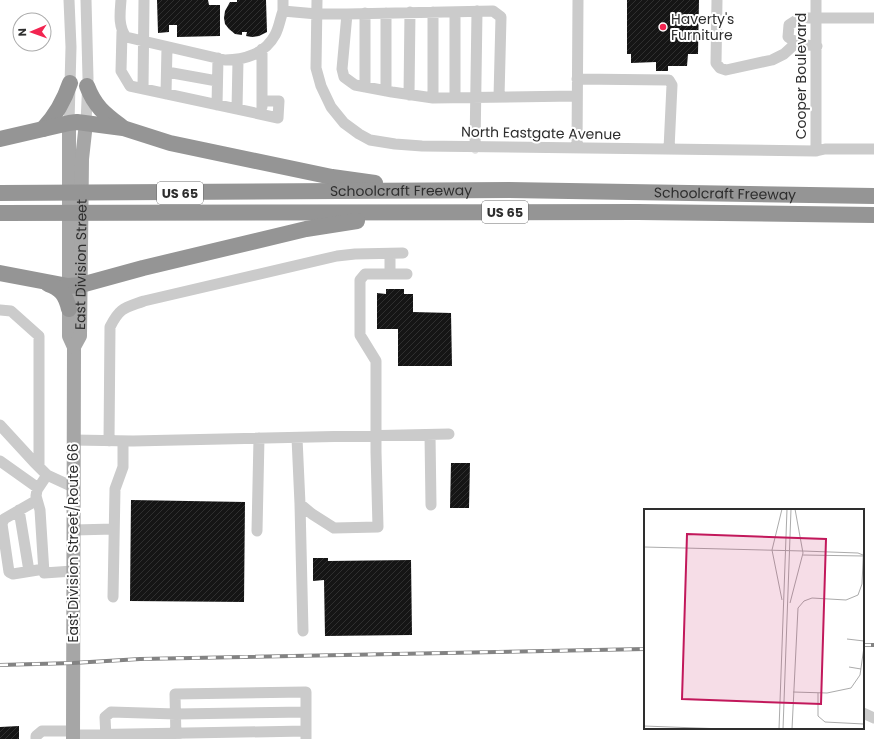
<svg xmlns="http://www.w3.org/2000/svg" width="874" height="739" viewBox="0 0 874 739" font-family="Poppins,sans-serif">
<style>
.building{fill:url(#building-hatch)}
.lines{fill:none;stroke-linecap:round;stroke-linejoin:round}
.minor{stroke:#cbcbcb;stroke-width:11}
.major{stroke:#a6a6a6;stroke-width:14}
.highway{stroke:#959595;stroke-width:16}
.rail-casing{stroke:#838383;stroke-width:4}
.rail{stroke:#fff;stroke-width:2.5;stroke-dasharray:8;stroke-linecap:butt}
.poi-dot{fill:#f22450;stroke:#fff;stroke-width:1.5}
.labels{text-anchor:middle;stroke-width:4;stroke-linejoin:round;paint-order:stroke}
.shield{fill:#fff;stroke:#6d6d6d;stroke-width:1}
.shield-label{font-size:13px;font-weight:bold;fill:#2e2e2e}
.poi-label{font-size:14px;fill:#2e2e2e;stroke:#fff;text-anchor:start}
.street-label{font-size:14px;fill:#2e2e2e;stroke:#fff}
.inset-road{fill:none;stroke:#ababab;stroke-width:1}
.view{fill:#c2185b;fill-opacity:0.15;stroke:#c2185b;stroke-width:2}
.inset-edge{fill:none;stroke:#2e2e2e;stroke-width:2}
</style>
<defs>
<pattern id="building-hatch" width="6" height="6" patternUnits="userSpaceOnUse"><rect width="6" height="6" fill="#151515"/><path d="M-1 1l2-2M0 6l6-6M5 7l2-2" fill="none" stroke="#2f2f2f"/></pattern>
</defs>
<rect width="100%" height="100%" fill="#fff"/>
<path class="building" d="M157,0H208L209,5H220V36L177,37V25H169V32L158,33Z
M237,0H266L267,32L259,36L252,37L246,36L247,32H242V35L235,34L229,29L225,24L224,18L225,11L230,2H237Z
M627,0H699L698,54H688L687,66H668V71H656V62L631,63V54H627Z
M386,289H404V294H413V312L451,313L452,366H398V329H377V293L386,294Z
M451,463H470L469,508H450Z
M131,500L245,502L244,602L130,601Z
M313,558H328V561L411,560L412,635L325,636L324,580L313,581Z
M19,726V739H0V727Z"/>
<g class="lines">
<path class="minor" d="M69,0L71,47L69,123
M86,0L88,78L86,123
M121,0C120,13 118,26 126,37L225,60C244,60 265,54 275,35C279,28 280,19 283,11
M283,0V11L317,14H347L342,69L344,77L355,85L392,92L433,98L577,96
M317,0L316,68L321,86L331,107L344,123L359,134L370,140L395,144L422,146L816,151L825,149H874
M717,0L716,63L720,68L726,70L772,60L784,54L796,43
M433,12V98
M455,12V97
M386,13V91
M347,14L493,11L501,17L499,97
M122,32L121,71L130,86L278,118L279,101H262
M817,46C805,45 797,44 788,37L789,25L800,18H874
M167,72L217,81
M577,79L669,80L672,85L669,149
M365,87V13
M143,89L144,0
M166,94L167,47
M409,95L410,12
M217,105L218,58
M262,107V49
M237,109L238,60
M475,148L477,11
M577,148L578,0
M816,151V0
M390,274V254
M0,310L11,311L39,336V467
M0,425L34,462L47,475L73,487
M430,435L431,505
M297,438L300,504L303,631
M73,440L133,441L449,434
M109,441L110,327C120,307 125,308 144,301L337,256L355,254L403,253
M0,461L38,488
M47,475L37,490L36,496L40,510L44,573L73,571
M37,500L4,519L2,524L9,572L13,574L44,569
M300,504L312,514L334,528L378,527L376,452V361L360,335V280L365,274H407
M19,510L29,571
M74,530L114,529
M257,531L259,438
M113,597L115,489L123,467V441
M863,713L874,718
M73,735L306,731
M36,739V736L42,731H73
M106,739L105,717L111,712L176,714L306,712
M176,739L175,694L306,692V738"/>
<g class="major">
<path d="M69,123V336L74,347L73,739"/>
<path id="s1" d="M74,347L80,336L82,159L86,123"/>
</g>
<g class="highway">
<path d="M87,86C95,107 105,114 122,127"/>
<path d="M43,129C56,115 64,101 70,83"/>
<path d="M0,139L69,123L77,122L123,128L170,143L332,177L375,183"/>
<path id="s2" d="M0,193L509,190L874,196"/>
<path d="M0,213L638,212L874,215"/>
<path d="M0,273L68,286L81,285L143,268L306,229L357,221"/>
<path d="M48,284C61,288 66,296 69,309"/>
</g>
<g class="rail-casing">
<path id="rail" d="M863,645H874
M0,665L73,663L140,659L645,649"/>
</g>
<use href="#rail" class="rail"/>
</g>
<circle class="poi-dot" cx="663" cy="27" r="4"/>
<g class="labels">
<g class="shield">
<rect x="157" y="182" width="46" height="22" rx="3"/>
<rect x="482" y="201" width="46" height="22" rx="3"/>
</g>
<g class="shield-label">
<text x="180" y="198">US 65</text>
<text x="505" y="217">US 65</text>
</g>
<g class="poi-label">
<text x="671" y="24">Haverty's<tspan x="671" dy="16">Furniture</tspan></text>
</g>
<g class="street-label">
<text transform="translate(801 76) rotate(-90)" y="5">Cooper Boulevard</text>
<text transform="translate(541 133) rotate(1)" y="5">North Eastgate Avenue</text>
<text dy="5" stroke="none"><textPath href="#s2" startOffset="401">Schoolcraft Freeway</textPath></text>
<text dy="5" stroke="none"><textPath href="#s2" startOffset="725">Schoolcraft Freeway</textPath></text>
<text dy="5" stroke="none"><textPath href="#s1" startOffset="84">East Division Street</textPath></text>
<text transform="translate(73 543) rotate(-90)" y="5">East Division Street/Route 66</text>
</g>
</g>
<g transform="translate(644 509)">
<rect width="220" height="220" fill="#fff"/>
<path class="inset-road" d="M138,0L128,41L138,91M0,38L159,42M159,42L214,44L219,46M159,46L220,47M146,94L159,44L151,0M203,130L220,132M205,158L217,160M149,183L183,184L207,179L216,166L220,138M174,184V207M174,207L181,213L220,215M0,217L80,220M135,220L143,0M139,220L147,0M148,220L154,99L160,92L168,89L202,91L214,86L218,75L220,31"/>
<path class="view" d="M43,25L182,30L177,195L38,190Z"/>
<rect width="220" height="220" class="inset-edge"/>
</g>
<g transform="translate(32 32) rotate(268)"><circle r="19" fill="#ffffff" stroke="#ababab"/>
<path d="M0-3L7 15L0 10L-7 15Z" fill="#f22450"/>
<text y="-6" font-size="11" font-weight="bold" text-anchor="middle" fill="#2e2e2e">N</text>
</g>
</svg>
